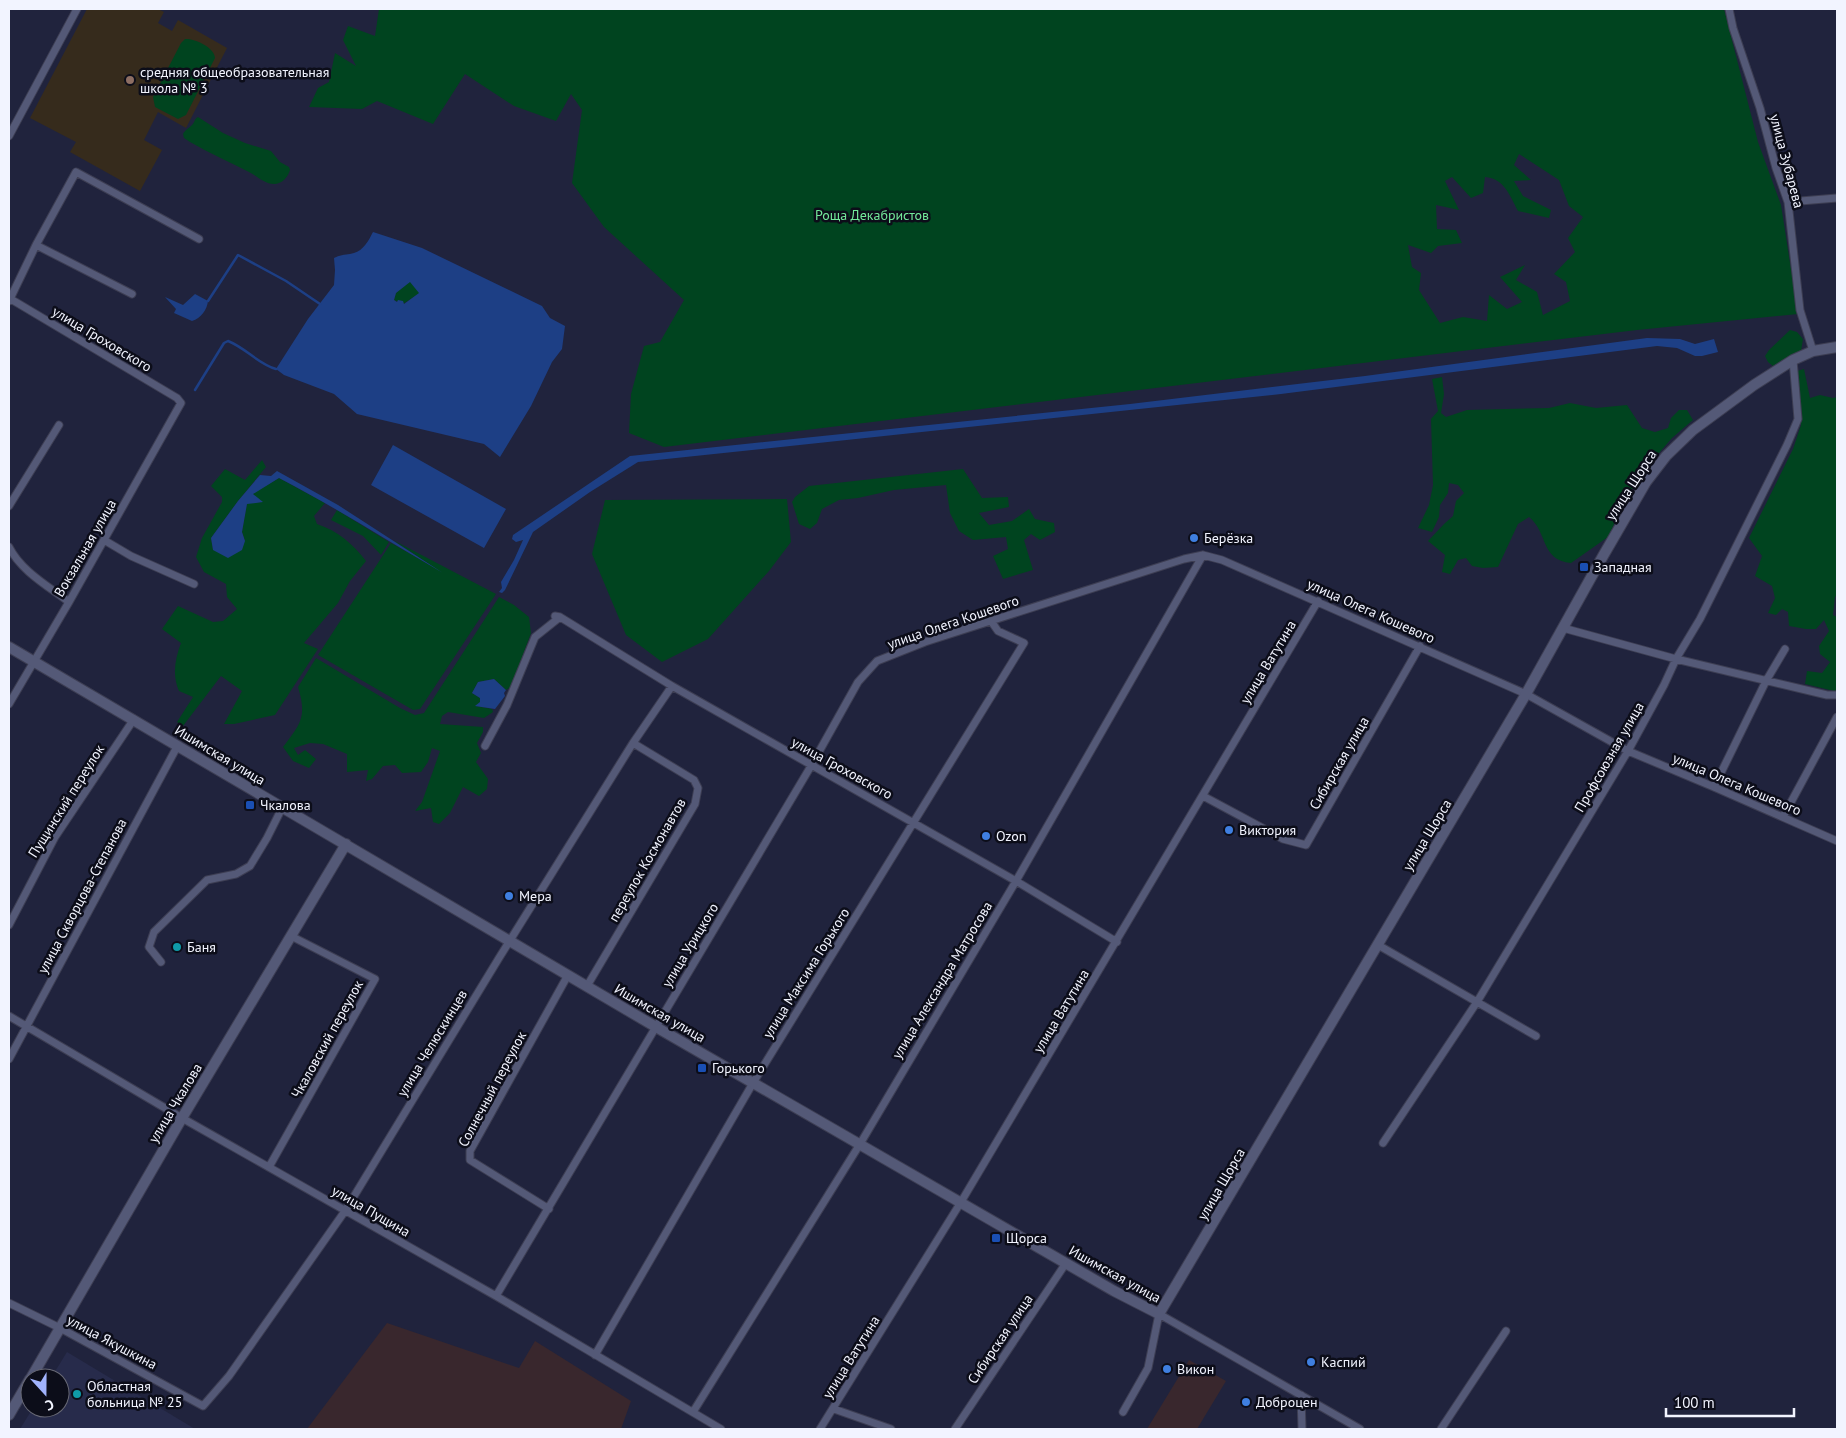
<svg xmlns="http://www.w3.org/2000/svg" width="1846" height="1438" viewBox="0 0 1846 1438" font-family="'PT Sans',sans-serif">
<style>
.built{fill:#272b4b}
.industrial{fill:#39272d}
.education{fill:#362b1c}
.green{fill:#00441f;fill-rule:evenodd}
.water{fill:#1d3f85;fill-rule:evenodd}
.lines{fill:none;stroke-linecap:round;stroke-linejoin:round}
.stream{stroke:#1d3f85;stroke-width:2.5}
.street-casing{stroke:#3d3e53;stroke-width:9}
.secondary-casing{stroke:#3d3e53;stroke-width:12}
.street{stroke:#545977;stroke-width:7}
.secondary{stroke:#545977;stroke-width:10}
.education-dot{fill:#8d6e63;stroke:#0c0d19;stroke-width:2}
.shop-dot{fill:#3f7fe0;stroke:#0c0d19;stroke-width:2}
.transit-dot{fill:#1a4fb4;stroke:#0c0d19;stroke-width:2}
.culture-dot{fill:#0f9aa8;stroke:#0c0d19;stroke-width:2}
.labels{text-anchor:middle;stroke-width:5;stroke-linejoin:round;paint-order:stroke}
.poi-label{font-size:14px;fill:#f2f4ff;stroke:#0c0d19;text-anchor:start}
.street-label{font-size:14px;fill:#f2f4ff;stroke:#0c0d19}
.park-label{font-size:14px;fill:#73e99a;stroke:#0c0d19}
</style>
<rect width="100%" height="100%" fill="#20233d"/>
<path class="built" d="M67,1352L195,1429H20L33,1408H60V1378H51Z"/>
<path class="industrial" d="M387,1323L519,1368L535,1341L631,1401L621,1429H307Z
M1189,1360L1226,1381L1197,1429H1147Z"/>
<path class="education" d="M87,9H158L164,12L158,23L172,31L178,20L227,48L186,128L158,112L144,140L162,150L140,191L70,152L76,142L30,118Z"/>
<path class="green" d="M379,9H1724L1758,142L1781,205L1798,314L1637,330L664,447L629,433L631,394L644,346L660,342L684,300L604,227L572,183L582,110L571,94L556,121L514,106L465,74L433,124L377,101L362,109L309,107L318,88L329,82L335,53L356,66L343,40L348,26L375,36ZM1519,154L1559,180L1569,206L1583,217L1568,238L1575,252L1554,274L1566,282L1570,301L1543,315L1537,292L1516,280L1525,265L1500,277L1522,302L1507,309L1489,295L1487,321L1463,317L1440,323L1419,290L1421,273L1412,267L1408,245L1431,253L1438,246L1462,243L1456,230L1437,229L1436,205L1459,210L1445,181L1452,177L1471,198L1483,193L1485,177C1504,178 1510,196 1518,211L1549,218L1551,210L1523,196L1514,181L1531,180L1514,165Z
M185,39C195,38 215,48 215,58L186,115L178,119L155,107L153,97L181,43Z
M198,117L223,133L245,143L271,151L280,162L289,167L290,170C288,177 282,184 274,184C265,184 257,176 249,172C230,162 209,153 190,142L184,138L183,134C186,129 188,129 192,125C195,122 194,119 198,117Z
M410,281L420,293L403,304L394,300L396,293Z
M1790,330L1797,332L1803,339L1801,351L1773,366L1768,362L1765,356L1769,350Z
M1804,369L1810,398L1820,395L1833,398L1837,397V595L1835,597L1833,615L1837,617V690L1834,691L1805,684L1807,671L1822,673L1830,662L1820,654L1819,646L1829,631L1824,620L1816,629H1806L1789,626L1788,612L1782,609L1776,615L1768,613L1775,598L1772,586L1755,576L1762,556L1749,538L1793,449L1801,425L1797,371Z
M1442,377L1444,394L1441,413L1446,417L1467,410L1549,408L1570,403L1596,408L1627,405L1642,428L1655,432L1668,428L1671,418L1679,410H1687L1693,420L1672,438L1641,474L1624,503L1608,537L1571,563C1540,560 1548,532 1529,517L1518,524L1498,567L1483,568L1472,566L1466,558L1458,560L1450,574L1442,572L1445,555L1428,541L1444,524L1453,516L1456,501L1464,493L1458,485L1449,483L1448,493L1440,505L1439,517L1432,532L1418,528L1429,505L1433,485L1431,419L1438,411L1432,379Z
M262,460L266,467L238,501L211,538L213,550L245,541L242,532L247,503L262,502L252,494L279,478L325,503L314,516L317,524C338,531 353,544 366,561L350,581L338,603L304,643L318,649L275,715L234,724H224L242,691L221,676L183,726L177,722L193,697L179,691C172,675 175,659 181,643L162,629L178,606L213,622L223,621L237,609L227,597L226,584L204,572L196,557L202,538L222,502V497L211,486L225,469L245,480Z
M963,469L982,498L1008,497L1009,507L979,513L989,525L1012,521L1029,509L1035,519L1054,523L1055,532L1040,540L1031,534L1024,540L1033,570L1003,579L993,556L1008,549L1006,537L973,540L959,531L950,513L946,485L894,490L858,498L839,500L822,509L817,523L810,529L799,524L792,502L795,497L809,486Z
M787,499L791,542L769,571L708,639L662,662L626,635L592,554L605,500Z
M337,510L389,542L381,555L363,536L331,520Z
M393,540L496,594L420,709L413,710L318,655L391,543L432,566Z
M499,597L514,605L529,617L531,633L511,687L506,690L494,679L478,682L472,693L480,698V702L476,706L492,709L493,712L484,718L448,712L442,716L440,724L483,727V732L477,743L481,753L476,762L488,779L487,789L479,796L463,787L450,813L439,824L433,822L431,808L415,811L422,802L440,751L432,748L428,762L421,772L402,773L395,765L383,766L372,779L366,781L368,770L347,772V754L323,744L310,743L294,748L298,755L305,750L316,759L309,768L293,761L283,747C301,723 307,717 298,687L316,658L400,708L415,715L424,713Z"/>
<path class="water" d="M373,232L422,248L542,306L550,318L565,326L562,349L552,362L531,406L500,457L484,444L357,414L334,394L284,375L276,369L308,319L334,285L335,270L334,258C341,254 347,255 354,253C363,251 369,240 373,232ZM410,282L419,293L404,304L403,301L398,300L397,302L394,300L396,293Z
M195,294L208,301C207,310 201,318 192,321L174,313L176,309L165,297L183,305Z
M1647,338L1680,339L1695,344L1714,339L1718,352L1702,356H1695L1677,348L1657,346L1281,394L638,462L590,492L533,532L505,590L502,593L499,592L502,588L501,582L514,560L523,540L516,542L512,539L513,535L630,456L1130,404L1365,376Z
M393,445L506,509L484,548L371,485Z
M277,471L338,505L443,573C388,541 335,507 279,478L253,494L263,502L247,504L242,532L245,541L242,550L228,558L213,550L211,538L238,501L260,475L271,476Z
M494,679L506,690L504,693L505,696L495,709L475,706L480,702V698L472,693L478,682Z"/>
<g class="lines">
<path class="stream" d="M208,301L238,255L286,281L320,304
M195,390L224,343L228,341C246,348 258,364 276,369"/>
<g class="street-casing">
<path id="street" d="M1729,9L1733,28L1760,108L1776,168L1788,202L1800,310L1813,351
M9,136L77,9
M1788,202L1837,198
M36,245L132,294
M9,298L177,398L181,403L69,602L9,704
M9,301L36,245L76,172L199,239
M9,506L59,425
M104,540L131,556L194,584
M9,547C21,571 48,586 69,602
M555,616L560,617L672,686L1016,881L1117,942
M1563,628L1676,659L1827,695H1837
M485,746L507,705L535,637L560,617
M1714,787L1766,681L1785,649
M1203,796L1283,839L1306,845L1420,646
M1783,817L1837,717
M9,925L55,837L134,719
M1378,945L1536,1036
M161,962L149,947L154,932L207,880L236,874L250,866L267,838L282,808
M587,986L695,804L698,788L694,780L633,743
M9,1016L182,1118L496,1296L721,1429
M9,1059L178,745
M1383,1143L1477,1002L1628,751L1664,685L1676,659L1700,619L1787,445L1798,419L1793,360
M269,1167L375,979L291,936
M549,1209L470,1160V1151L568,975
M496,1296L811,766L858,682L877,661L925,642L1184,559L1203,555L1222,560L1526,694L1628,751L1714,787L1837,841
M9,1303L60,1328L203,1406L229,1376L345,1211L499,958L633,743L672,686
M595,1355L753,1083L1024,643L998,631L991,621
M1301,1395L1302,1429
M834,1409L891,1429
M693,1412L860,1144L1016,881L1203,555
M1123,1412L1148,1368L1159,1314L1360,1429
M820,1429L961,1202L1318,601
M955,1429L1066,1263
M1441,1429L1506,1331"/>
</g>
<g class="secondary-casing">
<path id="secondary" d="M9,647L656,1027L1114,1291L1159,1314L1526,694L1603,556L1646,482L1666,456L1693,430L1754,385L1793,360L1813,351L1837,347
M31,1378L182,1118L346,844
M9,1415L30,1379"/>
</g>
<use href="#street" class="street"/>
<use href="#secondary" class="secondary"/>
</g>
<circle class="education-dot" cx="130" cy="80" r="5"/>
<g class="shop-dot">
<circle cx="1194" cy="538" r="5"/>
<circle cx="1229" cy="830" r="5"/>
<circle cx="986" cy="836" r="5"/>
<circle cx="509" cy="896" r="5"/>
<circle cx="1311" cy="1362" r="5"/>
<circle cx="1167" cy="1369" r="5"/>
<circle cx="1246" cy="1402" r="5"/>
</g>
<g class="transit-dot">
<rect x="1579" y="562" width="10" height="10" rx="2.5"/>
<rect x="245" y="800" width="10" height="10" rx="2.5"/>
<rect x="697" y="1063" width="10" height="10" rx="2.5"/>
<rect x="991" y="1233" width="10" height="10" rx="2.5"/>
</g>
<g class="culture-dot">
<circle cx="177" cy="947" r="5"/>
<circle cx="77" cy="1394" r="5"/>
</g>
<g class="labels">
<g class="poi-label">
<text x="140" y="77">средняя общеобразовательная<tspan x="140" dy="16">школа № 3</tspan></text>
<text x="1204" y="543">Берёзка</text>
<text x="1594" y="572">Западная</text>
<text x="260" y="810">Чкалова</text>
<text x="1239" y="835">Виктория</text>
<text x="996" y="841">Ozon</text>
<text x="519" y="901">Мера</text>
<text x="187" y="952">Баня</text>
<text x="712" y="1073">Горького</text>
<text x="1006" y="1243">Щорса</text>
<text x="1321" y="1367">Каспий</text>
<text x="1177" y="1374">Викон</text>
<text x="87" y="1391">Областная<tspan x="87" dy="16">больница № 25</tspan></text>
<text x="1256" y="1407">Доброцен</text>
</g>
<g class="street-label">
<text transform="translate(1787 161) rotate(75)" y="5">улица Зубарева</text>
<text transform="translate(102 339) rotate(31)" y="5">улица Гроховского</text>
<text transform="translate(1631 485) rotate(-57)" y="5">улица Щорса</text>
<text transform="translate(85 548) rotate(-60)" y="5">Вокзальная улица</text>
<text transform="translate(1371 611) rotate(24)" y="5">улица Олега Кошевого</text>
<text transform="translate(953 622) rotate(-19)" y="5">улица Олега Кошевого</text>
<text transform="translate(1268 662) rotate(-59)" y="5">улица Ватутина</text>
<text transform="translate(220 755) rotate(31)" y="5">Ишимская улица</text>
<text transform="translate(1609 757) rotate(-60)" y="5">Профсоюзная улица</text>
<text transform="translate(1339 763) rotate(-60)" y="5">Сибирская улица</text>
<text transform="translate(842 768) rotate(29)" y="5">улица Гроховского</text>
<text transform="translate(1737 784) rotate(23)" y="5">улица Олега Кошевого</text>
<text transform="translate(66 801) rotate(-58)" y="5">Пущинский переулок</text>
<text transform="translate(1427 835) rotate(-59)" y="5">улица Щорса</text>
<text transform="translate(647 860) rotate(-60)" y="5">переулок Космонавтов</text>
<text transform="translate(82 896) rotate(-62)" y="5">улица Скворцова-Степанова</text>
<text transform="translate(690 945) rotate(-59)" y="5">улица Урицкого</text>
<text transform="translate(806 973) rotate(-58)" y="5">улица Максима Горького</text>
<text transform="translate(942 980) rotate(-59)" y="5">улица Александра Матросова</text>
<text transform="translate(1061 1011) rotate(-59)" y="5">улица Ватутина</text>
<text transform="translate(660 1013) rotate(30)" y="5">Ишимская улица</text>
<text transform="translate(327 1039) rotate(-61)" y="5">Чкаловский переулок</text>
<text transform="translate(432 1043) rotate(-59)" y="5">улица Челюскинцев</text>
<text transform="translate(492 1089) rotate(-62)" y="5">Солнечный переулок</text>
<text transform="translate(175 1103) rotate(-59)" y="5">улица Чкалова</text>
<text transform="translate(1221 1184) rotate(-60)" y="5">улица Щорса</text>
<text transform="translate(371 1211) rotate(30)" y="5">улица Пущина</text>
<text transform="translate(1115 1274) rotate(29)" y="5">Ишимская улица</text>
<text transform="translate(1000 1339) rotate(-56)" y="5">Сибирская улица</text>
<text transform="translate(112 1342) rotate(28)" y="5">улица Якушкина</text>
<text transform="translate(851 1357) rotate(-58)" y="5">улица Ватутина</text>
</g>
<g class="park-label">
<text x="872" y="220">Роща Декабристов</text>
</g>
</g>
<rect width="1846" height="1438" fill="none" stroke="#f2f4ff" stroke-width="20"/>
<g transform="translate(45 1393) rotate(159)"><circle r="24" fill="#0c0d19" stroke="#686975"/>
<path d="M0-4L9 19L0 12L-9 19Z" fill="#a1b3fd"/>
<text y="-8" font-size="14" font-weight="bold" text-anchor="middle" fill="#f2f4ff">С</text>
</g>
<path d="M1666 1408v8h128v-8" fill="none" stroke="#f2f4ff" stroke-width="2.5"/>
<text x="1674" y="1408" font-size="15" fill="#f2f4ff" stroke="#0c0d19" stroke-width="4" paint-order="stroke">100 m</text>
</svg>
